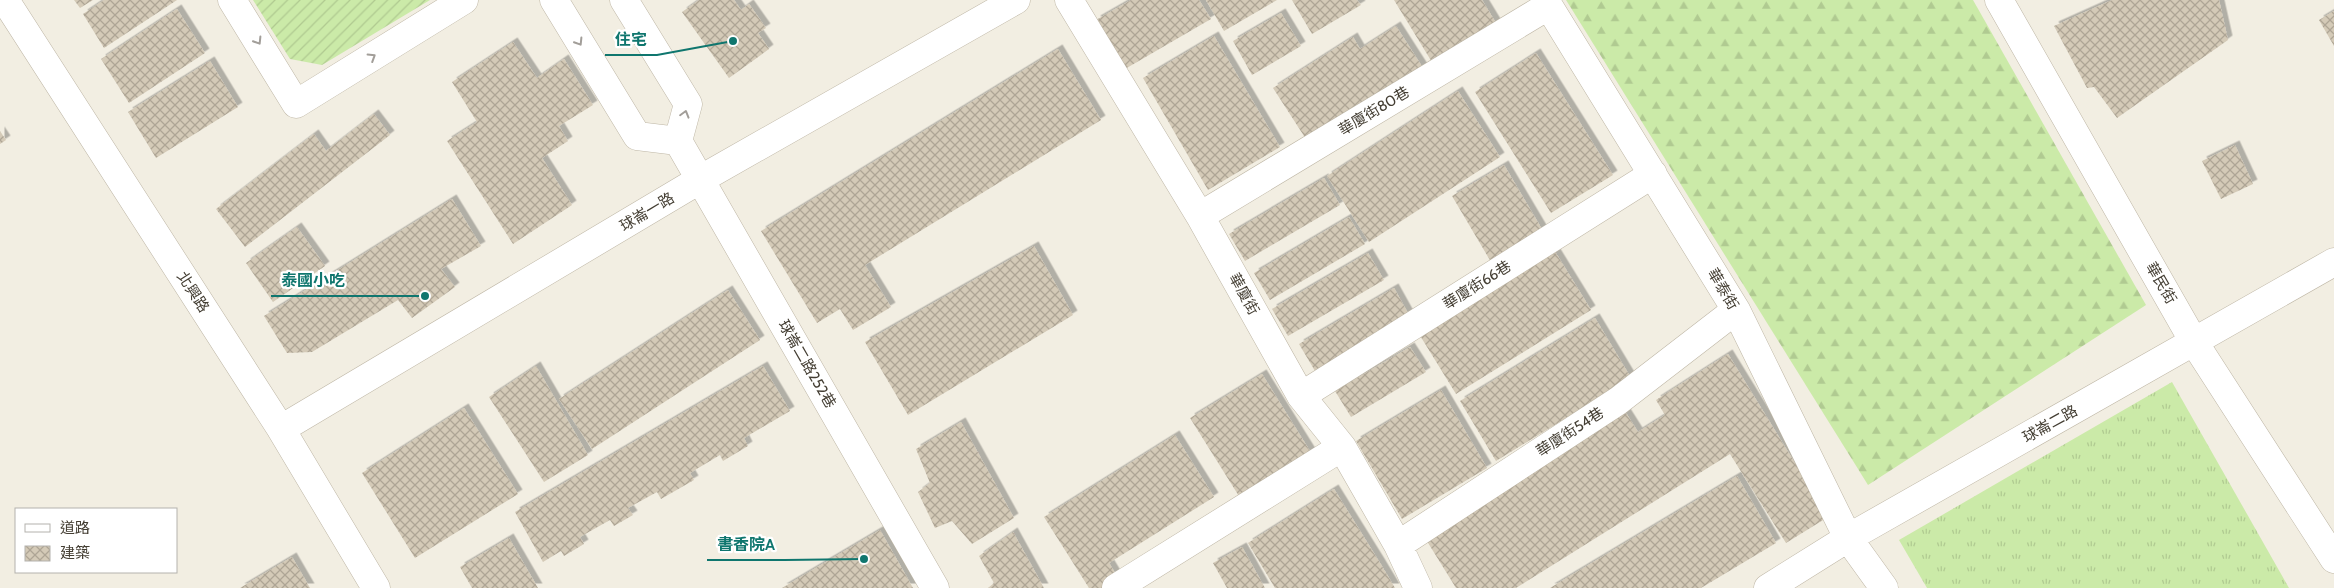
<svg xmlns="http://www.w3.org/2000/svg" width="2334" height="588" viewBox="0 0 2334 588" font-family="Cabin,'Noto Sans TC',sans-serif">
<style>
.grass{fill:url(#grass-tufts)}
.forest{fill:url(#forest-firs)}
.garden{fill:url(#garden-furrows)}
.building{fill:url(#building-cross-hatch);filter:url(#shadow)}
.lines{fill:none;stroke-linecap:round;stroke-linejoin:round}
.minor-casing{stroke:#beb6a5;stroke-width:29}
.minor{stroke:#fff;stroke-width:28}
.oneway{stroke:#a29e99}
.labels{text-anchor:middle;stroke-width:4.5;stroke-linejoin:round;paint-order:stroke}
.street-label{font-size:15px;fill:#443e33;stroke:#fff}
.leader{fill:none;stroke:#0f766e;stroke-width:2}
.callout-dot{fill:#0f766e;stroke:#fff;stroke-width:2}
.callout-label{font-size:16px;text-anchor:middle;font-weight:bold;fill:#0f766e;stroke:#fff;stroke-width:4.5;stroke-linejoin:round;paint-order:stroke}
</style>
<defs>
<pattern id="grass-tufts" width="24" height="20" patternUnits="userSpaceOnUse" patternTransform="scale(1.25)"><rect width="24" height="20" fill="#cbeaa8"/><path d="M3 7l-1-3M5 7V3M7 7l1-3M15 17l-1-3M17 17v-4M19 17l1-3" fill="none" stroke="#b0ca91"/></pattern>
<pattern id="forest-firs" width="22" height="20" patternUnits="userSpaceOnUse" patternTransform="scale(1.25)"><rect width="22" height="20" fill="#cbeaa8"/><path d="M5 1l3.5 6h-7zM16 11l3.5 6h-7z" fill="#b0ca91"/></pattern>
<pattern id="garden-furrows" width="10" height="10" patternUnits="userSpaceOnUse" patternTransform="scale(1.25)"><rect width="10" height="10" fill="#cbeaa8"/><path d="M-1 1l2-2M0 10L10 0M9 11l2-2" fill="none" stroke="#b0ca91"/></pattern>
<pattern id="building-cross-hatch" width="8" height="8" patternUnits="userSpaceOnUse" patternTransform="scale(1.25)"><rect width="8" height="8" fill="#d4cab7"/><path d="M0 0l8 8M0 8l8-8" fill="none" stroke="#aea595"/></pattern>
<filter id="shadow"><feDropShadow dx="4.5" dy="-4.5" stdDeviation="0" flood-color="#0004"/></filter>
</defs>
<rect width="100%" height="100%" fill="#f2eee2"/>
<path class="grass" d="M2172,382L2289,588H1927L1899,540Z"/>
<path class="forest" d="M1566,0H1973L2146,305L1868,485Z"/>
<path class="garden" d="M253,0H430L322,65L290,59Z"/>
<path class="building" d="M74,0H93L80,8Z
M104,0H177L104,48L83,14Z
M699,0H734L741,10L749,4L766,28L758,33L769,49L729,78L682,12Z
M1131,0H1199L1211,19L1125,69L1096,20Z
M1206,0H1277L1224,31Z
M1292,0H1357L1361,5L1312,34Z
M1394,0H1482L1502,33L1438,72Z
M2112,0H2219L2228,40L2117,118L2094,87L2087,88L2054,26Z
M177,9L205,53L129,103L101,59Z
M2334,11V46L2319,20Z
M1281,13L1301,46L1252,75L1233,41Z
M1396,26L1430,79L1315,153L1273,88L1353,37L1360,49Z
M1214,36L1280,147L1208,190L1143,78Z
M513,42L537,78L564,59L593,105L559,126L568,141L542,158L572,205L513,244L447,141L477,122L452,82Z
M1058,49L1101,120L865,265L891,307L853,330L840,309L817,323L761,231Z
M1536,53L1613,175L1551,213L1475,92Z
M210,61L238,107L156,158L128,112Z
M1458,91L1500,157L1369,242L1327,176Z
M374,114L390,135L245,247L216,209L314,134L326,151Z
M0,131L6,140L0,144Z
M2235,145L2253,184L2221,199L2202,161Z
M1504,165L1546,236L1494,267L1452,196Z
M1324,178L1340,205L1245,261L1229,234Z
M452,199L481,246L441,269L455,287L412,318L398,300L312,352L287,353L264,316Z
M1349,217L1365,244L1270,300L1254,273Z
M297,227L325,266L273,302L246,263Z
M1034,246L1073,315L908,415L865,342Z
M1554,250L1591,310L1456,394L1419,334Z
M1368,253L1384,280L1288,336L1272,309Z
M1394,288L1409,315L1315,371L1299,344Z
M728,290L760,340L592,449L559,399Z
M1595,318L1631,378L1496,461L1460,401Z
M1410,347L1426,372L1351,417L1335,391Z
M1728,354L1828,517L1786,543L1730,454L1516,588H1456L1425,538L1626,413L1638,432L1665,415L1656,400Z
M536,366L588,455L544,482L489,397Z
M763,366L790,411L744,438L748,446L723,461L720,455L690,473L694,480L661,499L657,492L628,508L633,515L614,526L610,520L580,537L584,544L564,556L561,551L543,562L515,512Z
M1262,374L1313,456L1242,501L1190,418Z
M1441,390L1487,468L1402,519L1356,441Z
M464,408L518,494L415,558L362,473Z
M961,422L1014,518L972,544L952,521L935,528L918,492L930,483L916,449Z
M1175,435L1214,497L1109,563L1121,583L1113,588H1089L1044,517Z
M1737,476L1776,543L1701,588H1550Z
M1334,489L1380,563L1395,588H1275L1248,543Z
M880,530L913,588H782Z
M1013,532L1044,588H988L994,583L979,556Z
M509,538L538,588H472L460,567Z
M1242,547L1265,588H1227L1213,563Z
M292,557L310,588H240Z"/>
<g class="lines">
<g class="minor-casing">
<path id="minor" d="M5,0L281,429L376,588
M232,0L296,104L464,0
M554,0L637,136L678,141L688,104L624,0
M1069,0L1200,216L1301,396L1342,447L1398,545L1418,588
M1545,0L1736,310L1848,538L1884,588
M1999,0L2194,342L2334,559
M678,141L935,588
M1200,216L1548,6
M1301,396L1653,174
M281,429L701,179L1016,0
M1398,545L1618,401L1736,310
M1116,588L1342,447
M1768,588L1848,538L2334,262"/>
</g>
<use href="#minor" class="minor"/>
</g>
<defs><path id="oneway-chevron" d="M-2-3.5L2.5 0L-2 3.5" fill="none" stroke-width="1.6" stroke-linecap="round" stroke-linejoin="round" transform="scale(1.25)"/></defs>
<g class="oneway">
<use href="#oneway-chevron" transform="translate(258 41) rotate(58)"/>
<use href="#oneway-chevron" transform="translate(579 42) rotate(58)"/>
<use href="#oneway-chevron" transform="translate(372 57) rotate(-32)"/>
<use href="#oneway-chevron" transform="translate(685 114) rotate(-74)"/>
</g>
<g class="labels">
<g class="street-label">
<text transform="translate(1374 111) rotate(-31)" y="5">華廈街80巷</text>
<text transform="translate(647 212) rotate(-31)" y="5">球崙一路</text>
<text transform="translate(2161 283) rotate(60)" y="5">華民街</text>
<text transform="translate(1477 285) rotate(-32)" y="5">華廈街66巷</text>
<text transform="translate(1723 289) rotate(59)" y="5">華泰街</text>
<text transform="translate(193 292) rotate(57)" y="5">北興路</text>
<text transform="translate(1244 294) rotate(61)" y="5">華廈街</text>
<text transform="translate(807 364) rotate(60)" y="5">球崙二路252巷</text>
<text transform="translate(2050 424) rotate(-29)" y="5">球崙二路</text>
<text transform="translate(1570 432) rotate(-33)" y="5">華廈街54巷</text>
</g>
</g>
<path class="leader" d="M733 41L657 55H605M425 296L355 296H271M864 559L785 560H707"/>
<g class="callout-dot">
<circle cx="733" cy="41" r="5"/>
<circle cx="425" cy="296" r="5"/>
<circle cx="864" cy="559" r="5"/>
</g>
<g class="callout-label">
<text x="631" y="45">住宅</text>
<text x="313" y="286">泰國小吃</text>
<text x="746" y="550">書香院A</text>
</g>
<rect x="15" y="508" width="162" height="65" fill="#ffffff" stroke="#b4b2ad"/>
<rect x="25" y="524" width="25" height="8" fill="#ffffff" stroke="#b4b2ad"/>
<text x="60" y="533" font-size="15" fill="#443e33">道路</text>
<rect x="25" y="546" width="25" height="15" fill="url(#building-cross-hatch)" stroke="#b4b2ad"/>
<text x="60" y="558" font-size="15" fill="#443e33">建築</text>
</svg>
